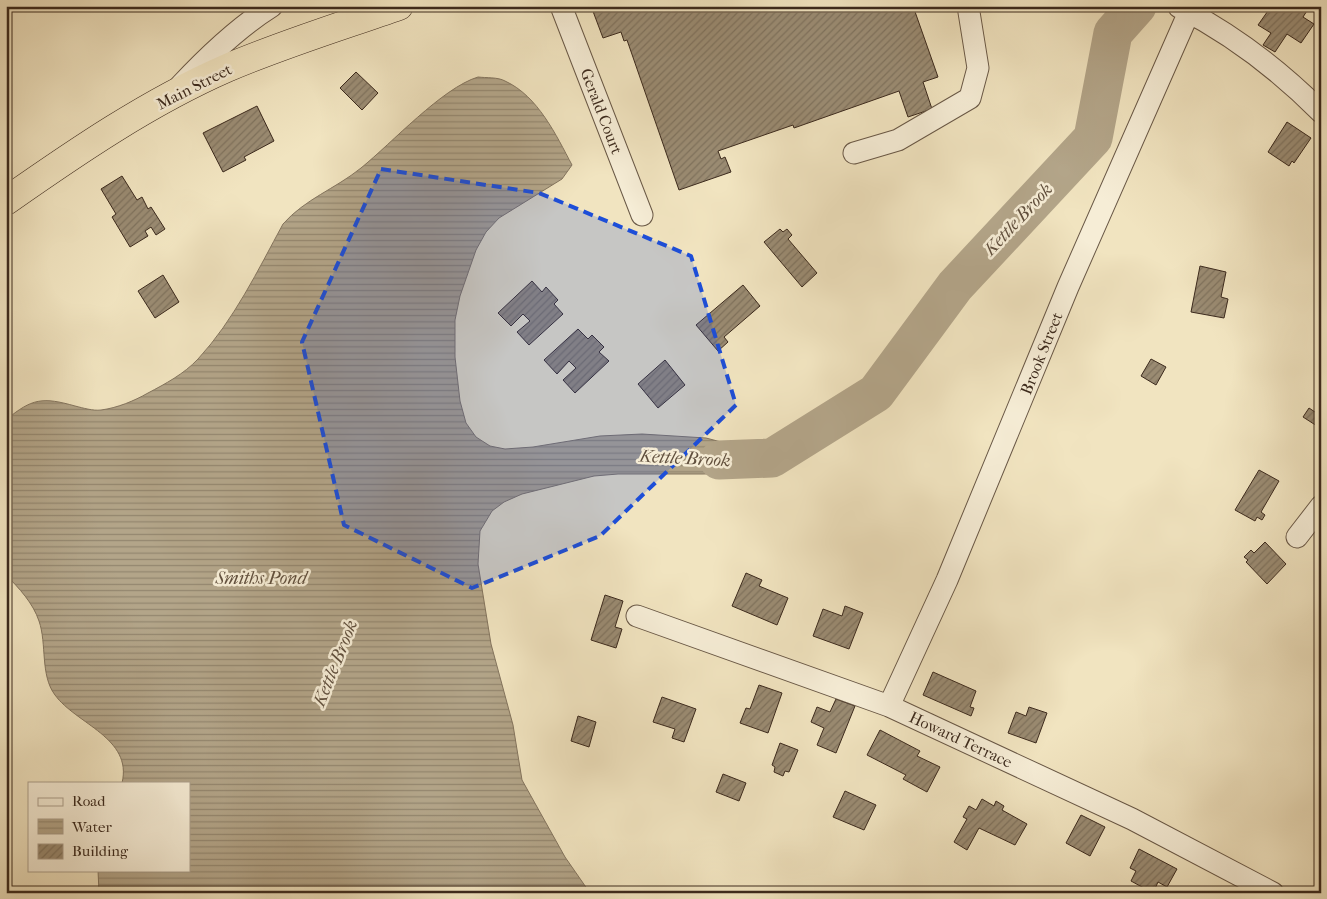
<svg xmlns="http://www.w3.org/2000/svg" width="1327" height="899" viewBox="0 0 1327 899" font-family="'IM FELL French Canon',serif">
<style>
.water{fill:url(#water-rules);stroke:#83745e}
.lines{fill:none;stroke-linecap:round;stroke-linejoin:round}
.river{stroke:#b3a589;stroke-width:39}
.building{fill:url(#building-hatch);stroke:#3c2a1d}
.minor-casing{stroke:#695846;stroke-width:23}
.highway-casing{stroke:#3c2a1d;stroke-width:29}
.minor{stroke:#f6edd6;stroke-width:21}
.highway{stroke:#f1e4c0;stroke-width:28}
.marked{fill:#1d4ed8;fill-opacity:0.2;stroke:#1d4ed8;stroke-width:4;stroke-dasharray:10 6;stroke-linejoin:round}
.labels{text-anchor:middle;stroke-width:5;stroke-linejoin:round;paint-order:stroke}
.street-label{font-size:16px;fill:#3c2a1d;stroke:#f6edd6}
.water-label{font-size:18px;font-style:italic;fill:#604f3d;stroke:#f6edd6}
</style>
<defs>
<pattern id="water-rules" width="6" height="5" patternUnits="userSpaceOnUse" patternTransform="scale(1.25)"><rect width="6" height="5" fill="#b3a589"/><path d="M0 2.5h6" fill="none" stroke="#93876f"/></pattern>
<pattern id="building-hatch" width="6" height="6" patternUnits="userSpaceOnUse" patternTransform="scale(1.25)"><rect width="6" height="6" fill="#9a8b72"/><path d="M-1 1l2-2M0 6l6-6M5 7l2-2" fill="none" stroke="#7f725d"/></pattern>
</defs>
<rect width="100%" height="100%" fill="#f1e4c0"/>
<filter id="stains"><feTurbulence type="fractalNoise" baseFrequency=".004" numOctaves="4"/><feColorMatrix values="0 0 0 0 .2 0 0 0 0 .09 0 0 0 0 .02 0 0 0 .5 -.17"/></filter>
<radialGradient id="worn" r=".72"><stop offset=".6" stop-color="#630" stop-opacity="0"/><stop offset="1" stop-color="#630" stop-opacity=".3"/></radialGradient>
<path class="water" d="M478,77C486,78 498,77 505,81C538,96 556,135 572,165L562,179L499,218L486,232L476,250L460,296L455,320V357L460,401L466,423L476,437L490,446L505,449L533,447L600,436L642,434L706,438L744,448L765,444L772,458L765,472L703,474H618L594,476L522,494L504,502L492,511L480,531L478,564L491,644L513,725L522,780L565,857L590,893H99L98,870H189V783H122C133,738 76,724 55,695C40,675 47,644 39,621C33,603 19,588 6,575V420C32,398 43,397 75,406C83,408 93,411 101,410C117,408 134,401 148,393C165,384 184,374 198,359C234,320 258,270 283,224C305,199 335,189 361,168C392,143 442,88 478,77Z"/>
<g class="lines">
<path class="river" d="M719,460L772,458L876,393L955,286L1093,138L1113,33L1137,6"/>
</g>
<path class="building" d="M591,6H913L938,77L923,82L932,109L908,117L899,91L794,128L793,125L718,151L721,159L725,157L731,172L679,190L627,40L624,41L621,32L603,38Z
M1267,6H1310L1303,17L1314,24L1301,43L1287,34L1275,52L1263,45L1271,33L1258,25L1270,8Z
M356,72L378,93L362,110L340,88Z
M257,106L274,141L244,157L246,160L223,172L203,133Z
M1287,122L1311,138L1294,163L1292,161L1289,166L1268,152Z
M122,176L137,200L142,197L148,209L151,207L165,229L156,235L151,227L145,231L148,236L130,247L112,217L116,214L101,189Z
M780,229L783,232L787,229L792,235L788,239L817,273L802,287L764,242Z
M1200,266L1226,272L1221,297L1228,299L1224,318L1191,312Z
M163,275L179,302L155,318L138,291Z
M532,281L542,292L546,287L558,300L554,304L563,314L529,345L517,332L530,321L523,314L511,326L498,313Z
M743,285L760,306L724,337L728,342L718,351L696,325Z
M578,329L588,339L592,335L604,347L599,352L609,361L575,393L563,380L576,368L569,361L557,374L544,360Z
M1151,359L1166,367L1156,385L1141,376Z
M665,360L685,385L658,408L638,384Z
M1309,408L1321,416L1317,426L1303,417Z
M1259,470L1279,481L1261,512L1265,515L1262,520L1257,517L1255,521L1235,510Z
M1265,542L1286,564L1267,584L1246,562L1248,560L1244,557L1251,550L1254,553Z
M746,573L762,580L759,586L788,598L777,625L732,606Z
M605,595L623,601L615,627L622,629L616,648L591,640Z
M845,606L863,613L849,649L813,636L823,609L842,616Z
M933,672L976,691L970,707L974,708L971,716L923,695Z
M759,685L782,693L768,733L740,723L746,708L750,709Z
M662,697L696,709L684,742L672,738L675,729L653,722Z
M836,699L855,706L836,753L817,745L824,728L811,722L817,707L830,712Z
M1029,707L1047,713L1036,743L1008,733L1016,712L1026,716Z
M578,716L596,722L589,747L571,741Z
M880,730L920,751L917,756L940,767L927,792L903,779L906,775L867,755Z
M780,743L798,750L789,772L785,771L783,776L774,772L775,767L772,765Z
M723,774L746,783L739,801L716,792Z
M845,791L876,805L864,830L833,817Z
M982,799L994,806L996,801L1004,806L1002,810L1027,824L1015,845L979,828L967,850L954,842L967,819L963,817L969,806L976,810Z
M1081,815L1105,827L1090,856L1066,843Z
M1139,849L1177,869L1167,887L1158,882L1153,893L1131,881L1136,871L1130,868Z
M1321,879V893H1313V892Z"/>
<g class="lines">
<g class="minor-casing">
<path id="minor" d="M561,6L642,215
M1179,7C1232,34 1279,70 1321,112
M180,86C208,56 237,28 272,6
M854,153L898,140L970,98L978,68L968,6
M1297,537L1321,506
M637,616L889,706L1132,819L1273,893
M889,706L947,580L1068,287L1189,12L1200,6"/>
</g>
<g class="highway-casing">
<path id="highway" d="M6,201C76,152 149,102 227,68C283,44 342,26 399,6"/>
</g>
<use href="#minor" class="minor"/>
<use href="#highway" class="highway"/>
</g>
<path class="marked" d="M381,169L539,193L691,256L736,405L600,536L472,588L344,525L302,342Z"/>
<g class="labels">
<g class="street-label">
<text transform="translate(194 86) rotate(-27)" y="6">Main Street</text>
<text transform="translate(602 111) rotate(69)" y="6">Gerald Court</text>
<text transform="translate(1041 353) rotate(-68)" y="6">Brook Street</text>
<text transform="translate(961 739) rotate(25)" y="6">Howard Terrace</text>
</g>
<g class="water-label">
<text transform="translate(1018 219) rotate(-47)" y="6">Kettle Brook</text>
<text transform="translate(685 458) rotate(3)" y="6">Kettle Brook</text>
<text x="261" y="584">Smiths Pond</text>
<text transform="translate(335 663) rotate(-68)" y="6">Kettle Brook</text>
</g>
</g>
<rect width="1327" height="899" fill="none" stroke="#f1e4c0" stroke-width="25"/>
<rect x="8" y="8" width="1312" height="884" fill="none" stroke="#3c2a1d" stroke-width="2.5"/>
<rect x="12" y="12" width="1302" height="874" fill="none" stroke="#3c2a1d"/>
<rect x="28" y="782" width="162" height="90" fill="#f6edd6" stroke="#ac9f8c"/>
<rect x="38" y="798" width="25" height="8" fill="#f6edd6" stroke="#ac9f8c"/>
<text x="72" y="806" font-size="15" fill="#3c2a1d">Road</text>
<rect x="38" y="819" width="25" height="15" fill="url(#water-rules)" stroke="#ac9f8c"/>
<text x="72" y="832" font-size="15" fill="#3c2a1d">Water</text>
<rect x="38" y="844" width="25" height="15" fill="url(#building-hatch)" stroke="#ac9f8c"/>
<text x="72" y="856" font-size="15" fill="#3c2a1d">Building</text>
<rect width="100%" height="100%" filter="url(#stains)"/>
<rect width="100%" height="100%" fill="url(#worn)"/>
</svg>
